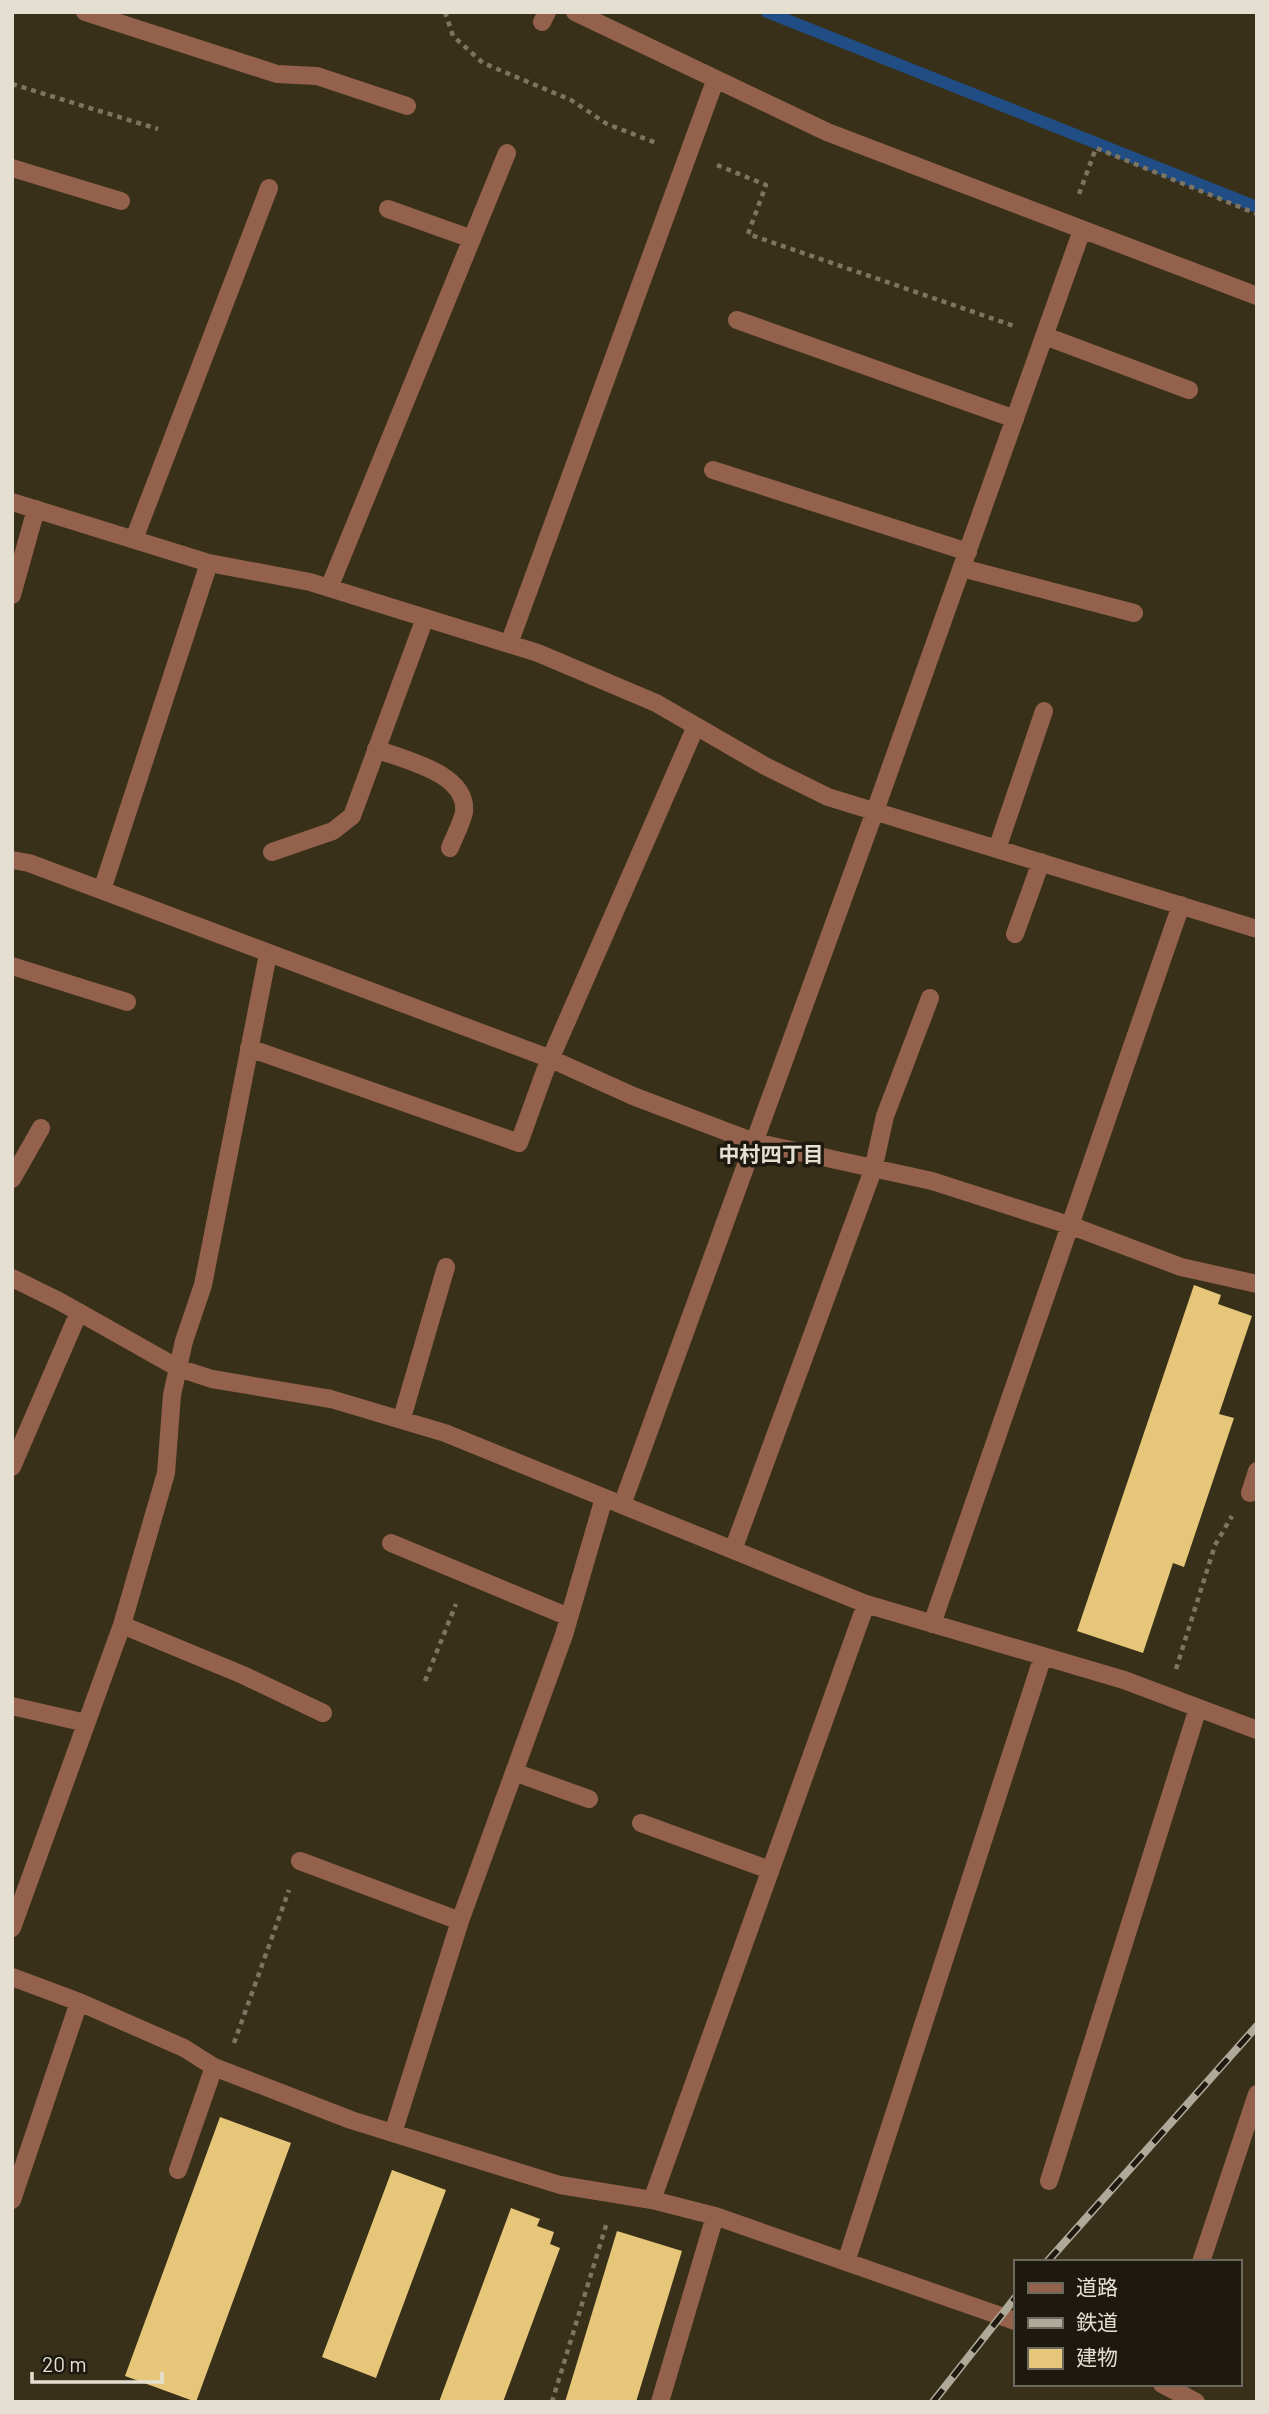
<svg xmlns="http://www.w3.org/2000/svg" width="1269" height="2414" viewBox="0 0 1269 2414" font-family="Barlow,'Noto Sans JP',sans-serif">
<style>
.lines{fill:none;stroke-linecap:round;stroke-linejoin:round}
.stream{stroke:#204e84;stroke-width:12}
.building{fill:#e6c679}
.path{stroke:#7d7562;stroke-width:4.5;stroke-dasharray:5 5;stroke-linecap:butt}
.minor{stroke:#94624c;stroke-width:18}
.rail-casing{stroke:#afa999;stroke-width:8}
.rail{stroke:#1d190f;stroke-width:5;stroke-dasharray:16;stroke-linecap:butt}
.labels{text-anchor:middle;stroke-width:7;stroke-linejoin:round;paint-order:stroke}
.neighbourhood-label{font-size:21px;font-weight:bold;fill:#e4dfd1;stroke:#1d190f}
</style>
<rect width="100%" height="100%" fill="#39301a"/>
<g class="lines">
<path class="stream" d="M767,12L1257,207"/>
</g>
<path class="building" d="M1194,1285L1221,1295L1218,1304L1252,1316L1219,1414L1234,1418L1184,1567L1173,1563L1143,1653L1077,1631Z
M220,2117L291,2143L196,2402L125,2376Z
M392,2170L446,2190L376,2378L322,2357Z
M511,2208L540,2219L537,2226L554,2232L550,2244L560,2248L503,2402H439Z
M617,2231L682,2251L636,2402H565Z"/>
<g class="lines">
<path class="path" d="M445,12L453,36L483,63L571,100L607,124L659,144
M12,84L158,129
M717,165L766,185L748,234L1017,327
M1079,194L1096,148L1257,214
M1176,1669L1215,1545L1232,1516
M425,1681L456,1604
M234,2043L289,1890
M552,2402L607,2222"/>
<path class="minor" d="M85,12L277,74L317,76L407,106
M575,12L827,132L1257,296
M542,22L547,12
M12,168L121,201
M388,209L472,239
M737,320L1015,419
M1045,336L1189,390
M713,470L968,552
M12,502L209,563L310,582L538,653L656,703L765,766L828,797L1257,929
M134,539L269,188
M962,568L1134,613
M329,588L507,153
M12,595L36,509
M509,644L715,81
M376,749C404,760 468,773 464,812C462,823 454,837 450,848
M997,849L1044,711
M272,852L333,831L352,816L425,618
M12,860L29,863L551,1059L633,1096L754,1142L932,1181L1072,1226L1181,1267L1257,1284
M102,890L209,563
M1015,934L1041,862
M12,966L127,1002
M249,1048L519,1143L545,1071L696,726
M12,1179L41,1128
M12,1278L59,1301L178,1368L212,1379L331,1399L445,1433L866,1604L1124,1680L1257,1730
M402,1418L446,1267
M12,1467L79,1312
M1250,1493L1257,1471
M622,1505L875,811L1082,230
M391,1543L569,1617
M733,1550L873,1170L885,1116L930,998
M932,1624L1181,905
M122,1625L243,1675L323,1713
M12,1706L86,1723
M514,1772L589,1799
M641,1823L770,1870
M300,1861L460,1921
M12,1928L122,1625L166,1473L172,1395L184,1341L203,1285L268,954
M12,1977L79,2002L184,2048L214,2067L351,2120L560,2185L652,2200L715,2216L1015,2321
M393,2133L460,1921L564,1635L604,1498
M178,2170L214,2067
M1049,2181L1198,1708
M12,2200L79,2002
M652,2200L866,1604
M846,2262L1043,1656
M1201,2262L1257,2094
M1162,2384L1196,2402
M660,2402L715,2216"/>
<g class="rail-casing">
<path id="rail" d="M1047,2262L1257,2026
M933,2402L1015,2298"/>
</g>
<use href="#rail" class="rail"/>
</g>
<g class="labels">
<g class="neighbourhood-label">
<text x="771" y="1162">中村四丁目</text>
</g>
</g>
<rect width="1269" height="2414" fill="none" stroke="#e4dfd1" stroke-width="28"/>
<rect x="1014" y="2260" width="228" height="126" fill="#1d190f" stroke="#6d685d" stroke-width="2"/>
<rect x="1028" y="2283" width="35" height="10" fill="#94624c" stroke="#6d685d" stroke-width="2"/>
<text x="1076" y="2295" font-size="21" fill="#e4dfd1">道路</text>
<rect x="1028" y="2318" width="35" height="10" fill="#afa999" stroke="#6d685d" stroke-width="2"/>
<text x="1076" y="2330" font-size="21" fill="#e4dfd1">鉄道</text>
<rect x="1028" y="2348" width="35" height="21" fill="#e6c679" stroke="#6d685d" stroke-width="2"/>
<text x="1076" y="2365" font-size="21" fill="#e4dfd1">建物</text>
<path d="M32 2372v10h130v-10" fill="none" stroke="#e4dfd1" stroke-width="3.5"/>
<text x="42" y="2372" font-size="21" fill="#e4dfd1" stroke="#1d190f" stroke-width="5" paint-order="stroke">20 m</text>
</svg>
